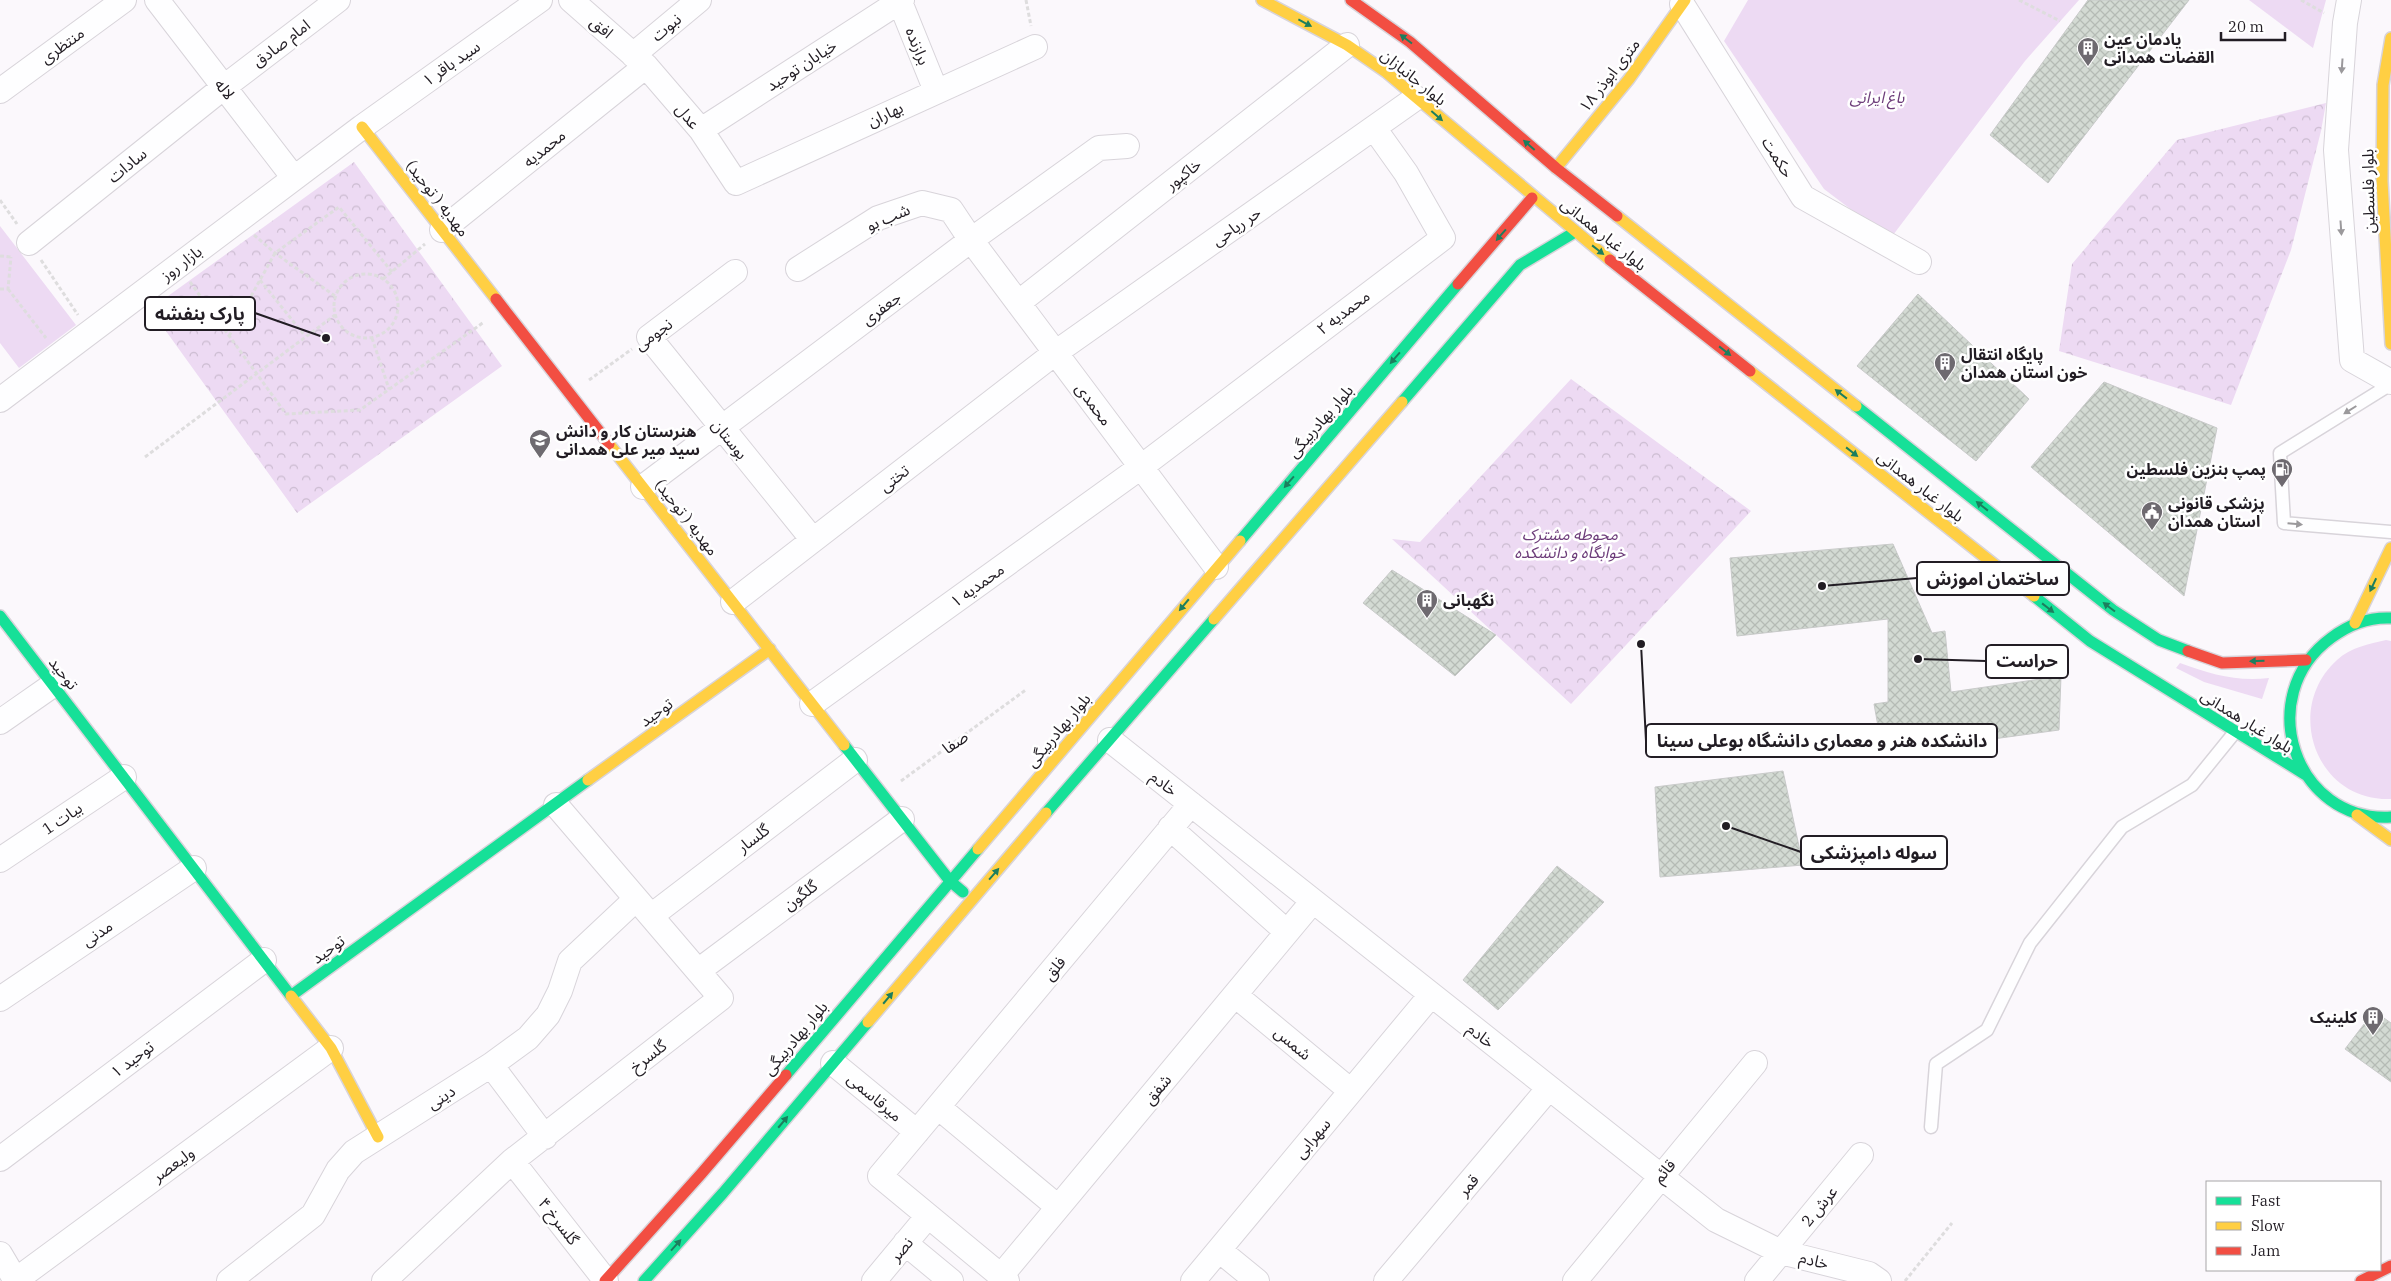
<svg xmlns="http://www.w3.org/2000/svg" width="2391" height="1281" viewBox="0 0 2391 1281" font-family="'IBM Plex Serif','Noto Sans Arabic',serif">
<style>
.green{fill:#eddaf3}
.forest{fill:url(#forest-crowns)}
.building{fill:url(#building-cross-hatch);stroke:#c8cac9}
.lines{fill:none;stroke-linecap:round;stroke-linejoin:round}
.lane-casing{stroke:#d8d4da;stroke-width:15}
.street-casing{stroke:#d8d4da;stroke-width:26}
.fast-casing{stroke:#d8d4da;stroke-width:14}
.slow-casing{stroke:#d8d4da;stroke-width:14}
.jam-casing{stroke:#d8d4da;stroke-width:14}
.path{stroke:#deddde;stroke-width:3;stroke-dasharray:4 2.5;stroke-linecap:butt}
.lane{stroke:#fefeff;stroke-width:12}
.street{stroke:#fefeff;stroke-width:24}
.fast{stroke:#16e098;stroke-width:11}
.slow{stroke:#ffcf43;stroke-width:11}
.jam{stroke:#f24e42;stroke-width:11}
.oneway{fill:#1c7e5e}
.oneway2{fill:#9b999c}
.labels{text-anchor:middle;stroke-width:5;stroke-linejoin:round;paint-order:stroke}
.street-label{font-size:16px;fill:#221d24;stroke:#fff}
.poi-label{font-size:16px;font-weight:bold;fill:#221d24;stroke:#fff;text-anchor:start}
.park-label{font-size:16px;font-style:italic;fill:#6d3d7a;stroke:#fff}
.leader{fill:none;stroke:#221d24;stroke-width:2}
.callout-dot{fill:#221d24;stroke:#fff;stroke-width:2}
.callout{fill:#fff;stroke:#221d24;stroke-width:2}
.callout-label{font-size:18px;text-anchor:middle;font-weight:bold;fill:#221d24}
</style>
<defs>
<pattern id="forest-crowns" width="20" height="18" patternUnits="userSpaceOnUse" patternTransform="scale(1.25)"><rect width="20" height="18" fill="#eddaf3"/><path d="M2 6a3 3 0 1 1 6 0M12 15a3 3 0 1 1 6 0" fill="none" stroke="#cbbbd0"/></pattern>
<pattern id="building-cross-hatch" width="8" height="8" patternUnits="userSpaceOnUse" patternTransform="scale(1.25)"><rect width="8" height="8" fill="#d3dad3"/><path d="M0 0l8 8M0 8l8-8" fill="none" stroke="#b5bbb5"/></pattern>
</defs>
<rect width="100%" height="100%" fill="#fbf8fc"/>
<path class="green" d="M1748,0H2079L2025,61L1890,239L1824,189L1724,41Z
M2249,0H2326L2313,48Z
M0,226L76,325L19,368L0,343Z
M2386,640L2391,641V799C2316,802 2283,709 2337,660C2351,647 2369,644 2386,640Z
M2180,663C2210,674 2237,682 2269,678L2262,699L2204,682L2176,668Z"/>
<path class="forest" d="M2326,103L2321,131L2291,250L2231,405L2059,351L2072,264L2177,140Z
M354,162L502,366L297,513L150,309Z
M1571,379L1751,511L1571,704L1392,539L1420,542Z"/>
<path class="building" d="M2088,0H2189L2048,183L1990,135Z
M1918,294L2029,399L1976,461L1857,366Z
M2104,382L2217,428L2184,596L2031,467Z
M1893,544L1932,633L1945,631L1951,692L2061,676L2059,730L1883,754L1874,704L1888,702V619L1737,636L1730,558Z
M1392,570L1496,635L1455,676L1363,603Z
M1783,771L1803,865L1660,877L1655,787Z
M1557,866L1604,902L1498,1010L1463,980Z
M2374,1011L2391,1023V1082L2345,1049Z"/>
<g class="lines">
<g class="lane-casing">
<path id="lane" d="M2391,384L2280,453L2284,523L2391,532
M1931,1127L1936,1064L1987,1030L2030,943L2122,827L2192,785L2235,732"/>
</g>
<g class="street-casing">
<path id="street" d="M157,0L294,178
M571,0L646,66L701,130L736,183L1035,47
M2349,0L2345,23L2336,150L2352,360L2391,382
M900,2L936,91
M1682,4L1803,197L1919,262
M633,55L699,0
M0,91L124,0
M701,130L902,0
M442,230L646,66
M29,243L224,87L338,0
M798,269L878,218L922,203L951,210L971,240L1216,567
M735,272L649,337L813,540
M1018,303L1347,45
M0,400L362,127L540,0
M643,487L971,240L1099,148L1127,146
M733,602L1055,353L1416,98
M812,704L1141,467L1443,238L1406,173L1374,128
M0,722L53,685
M1110,740L1716,1220L1781,1252L1869,1274L1879,1281
M1170,828L1287,932
M0,860L124,777
M651,916L855,760
M698,971L902,819
M1235,995L1351,1091
M0,999L194,868
M833,1063L917,1132
M491,1065L545,1137
M938,1107L1058,1207
M0,1159L264,960
M512,1161L606,1281
M905,1243L951,1281
M1219,1250L1257,1281
M0,1254L16,1281
M1001,1276L1313,901
M16,1280L331,1048
M229,1281L313,1215L338,1170L354,1152L491,1065L528,1038L548,1015L560,991L570,961L636,899
M384,1281L512,1161L721,998L556,805
M874,1281L928,1216
M1007,1281L880,1176L1191,804
M1193,1281L1431,995
M1386,1281L1549,1088
M1575,1281L1755,1063
M1757,1281L1861,1155"/>
</g>
<g class="fast-casing">
<path id="fast" d="M1402,402L1520,265L1575,232
M1856,406L2113,610L2159,640L2188,651
M1240,541L1458,284
M2034,596L2090,641L2306,775
M0,616L291,996
M2391,618C2369,617 2348,625 2331,638C2252,696 2295,823 2391,817
M844,745L950,881L963,892
M1046,813L1214,619
M292,995L588,780
M786,1075L978,849
M644,1281L723,1193L868,1022"/>
</g>
<g class="slow-casing">
<path id="slow" d="M1262,0L1347,45L1386,72L1610,260
M2391,38L2383,85L2382,181L2391,344
M362,127L496,299
M1556,168L1629,79L1685,0
M1617,216L1856,406
M1750,371L2034,596
M609,444L844,745
M1214,619L1402,402
M2355,623L2391,548
M588,780L770,649
M2357,815L2391,840
M978,849L1240,541
M291,996L331,1048L378,1137
M868,1022L1046,813"/>
</g>
<g class="jam-casing">
<path id="jam" d="M1351,0L1410,42L1556,168L1617,216
M1610,260L1750,371
M1458,284L1532,198
M496,299L609,444
M2188,651L2222,663L2306,660
M605,1281L701,1174L786,1075
M2361,1281L2391,1266"/>
</g>
<path class="path" d="M1026,0L1031,26
M2019,0L2060,21
M2301,0L2324,13
M0,200L17,224
M254,235L275,253L335,296
M0,256L11,257
M41,260L78,315
M334 306a32 32 0 1 1 64 0a32 32 0 1 1-64 0Z
M383,279L425,244
M260,280L305,336
M190,282L286,414L360,410L484,322
M0,289H8L11,257
M8,289L46,338
M229,336L275,253L339,207L392,272
M372,338L389,389
M589,380L632,349
M145,457L335,315
M901,781L1027,689
M1905,1281L1952,1223"/>
<use href="#lane" class="lane"/>
<use href="#street" class="street"/>
<use href="#fast" class="fast"/>
<use href="#slow" class="slow"/>
<use href="#jam" class="jam"/>
</g>
<defs><path id="oneway-solid" d="M-6-.8H1V-3.2L6.5 0L1 3.2V.8H-6Z" transform="scale(1.25)"/></defs>
<g class="oneway">
<use href="#oneway-solid" transform="translate(1305 23) rotate(28)"/>
<use href="#oneway-solid" transform="translate(1406 39) rotate(-143)"/>
<use href="#oneway-solid" transform="translate(1437 116) rotate(41)"/>
<use href="#oneway-solid" transform="translate(1529 145) rotate(-139)"/>
<use href="#oneway-solid" transform="translate(1501 235) rotate(131)"/>
<use href="#oneway-solid" transform="translate(1598 250) rotate(38)"/>
<use href="#oneway-solid" transform="translate(1725 351) rotate(38)"/>
<use href="#oneway-solid" transform="translate(1395 358) rotate(131)"/>
<use href="#oneway-solid" transform="translate(1841 394) rotate(-142)"/>
<use href="#oneway-solid" transform="translate(1852 452) rotate(38)"/>
<use href="#oneway-solid" transform="translate(1289 482) rotate(131)"/>
<use href="#oneway-solid" transform="translate(1982 506) rotate(-142)"/>
<use href="#oneway-solid" transform="translate(2373 585) rotate(115)"/>
<use href="#oneway-solid" transform="translate(1184 605) rotate(130)"/>
<use href="#oneway-solid" transform="translate(2109 607) rotate(-143)"/>
<use href="#oneway-solid" transform="translate(2048 608) rotate(38)"/>
<use href="#oneway-solid" transform="translate(2257 661) rotate(178)"/>
<use href="#oneway-solid" transform="translate(994 874) rotate(-49)"/>
<use href="#oneway-solid" transform="translate(888 998) rotate(-50)"/>
<use href="#oneway-solid" transform="translate(783 1122) rotate(-50)"/>
<use href="#oneway-solid" transform="translate(676 1245) rotate(-48)"/>
</g>
<g class="oneway2">
<use href="#oneway-solid" transform="translate(2342 66) rotate(94)"/>
<use href="#oneway-solid" transform="translate(2341 228) rotate(86)"/>
<use href="#oneway-solid" transform="translate(2350 410) rotate(148)"/>
<use href="#oneway-solid" transform="translate(2295 524) rotate(5)"/>
</g>
<defs>
<g id="building-pin" transform="scale(1.125)"><path d="M0 17L-7.5 6A9.5 9.5 0 1 1 7.5 6Z" fill="#6e6a70" stroke="#fff"/><path d="M-4-6H4V6H1V3H-1V6H-4ZM-2.5-4.3h1.7v1.8h-1.7ZM.8-4.3h1.7v1.8H.8ZM-2.5-1h1.7V.8h-1.7ZM.8-1h1.7V.8H.8Z" fill="#fff"/></g>
<g id="school-pin" transform="scale(1.125)"><path d="M0 17L-7.5 6A9.5 9.5 0 1 1 7.5 6Z" fill="#6e6a70" stroke="#fff"/><path d="M0-5L7-2L0 1L-7-2ZM-4 1L0 2.5L4 1V4Q0 6-4 4Z" fill="#fff"/></g>
<g id="fuel-pin" transform="scale(1.125)"><path d="M0 17L-7.5 6A9.5 9.5 0 1 1 7.5 6Z" fill="#6e6a70" stroke="#fff"/><path d="M-5.5-6h7V0h2V4h1.3V-2.5L3-4.5l.8-.8L6-3V5H2.5V1h-1V6h-7ZM-4.2-4.7v3.2H.2V-4.7Z" fill="#fff"/></g>
<g id="civic-pin" transform="scale(1.125)"><path d="M0 17L-7.5 6A9.5 9.5 0 1 1 7.5 6Z" fill="#6e6a70" stroke="#fff"/><path d="M-.6-6.5H3V-4.5H.6V-3L4-1V1h2V6H-6V1h2V-1L-.6-3ZM-1.2 2.5V6h2.4V2.5Z" fill="#fff"/></g>
</defs>
<g fill-rule="evenodd">
<use href="#building-pin" x="2088" y="48"/>
<use href="#building-pin" x="1945" y="363"/>
<use href="#school-pin" x="540" y="440"/>
<use href="#fuel-pin" x="2282" y="469"/>
<use href="#civic-pin" x="2152" y="512"/>
<use href="#building-pin" x="1427" y="600"/>
<use href="#building-pin" x="2373" y="1017"/>
</g>
<g class="labels">
<g class="street-label">
<text transform="translate(602 27) rotate(41)" y="6">افق</text>
<text transform="translate(666 27) rotate(-40)" y="6">نبوت</text>
<text transform="translate(281 43) rotate(-37)" y="6">امام صادق</text>
<text transform="translate(62 45) rotate(-36)" y="6">منتظری</text>
<text transform="translate(918 46) rotate(68)" y="6">برازنده</text>
<text transform="translate(451 63) rotate(-35)" y="6">سید باقر ۱</text>
<text transform="translate(801 65) rotate(-33)" y="6">خیابان توحید</text>
<text transform="translate(1609 75) rotate(-52)" y="6">۱۸ متری ابوذر</text>
<text transform="translate(1414 77) rotate(39)" y="6">بلوار جانبازان</text>
<text transform="translate(225 89) rotate(52)" y="6">لاله</text>
<text transform="translate(885 114) rotate(-25)" y="6">بهاران</text>
<text transform="translate(688 116) rotate(50)" y="6">عدل</text>
<text transform="translate(544 148) rotate(-39)" y="6">محمدیه</text>
<text transform="translate(1778 157) rotate(58)" y="6">حکمت</text>
<text transform="translate(127 165) rotate(-39)" y="6">سادات</text>
<text transform="translate(1183 174) rotate(-38)" y="6">خاکپور</text>
<text transform="translate(2368 191) rotate(-91)" y="6">بلوار فلسطین</text>
<text transform="translate(438 198) rotate(52)" y="6">مهدیه ( توحید)</text>
<text transform="translate(888 217) rotate(-23)" y="6">شب بو</text>
<text transform="translate(1236 226) rotate(-35)" y="6">حر ریاحی</text>
<text transform="translate(1604 234) rotate(39)" y="6">بلوار غبار همدانی</text>
<text transform="translate(181 263) rotate(-37)" y="6">بازار روز</text>
<text transform="translate(881 308) rotate(-37)" y="6">جعفری</text>
<text transform="translate(1343 312) rotate(-37)" y="6">محمدیه ۲</text>
<text transform="translate(653 334) rotate(-36)" y="6">نجومی</text>
<text transform="translate(1094 404) rotate(53)" y="6">محمدی</text>
<text transform="translate(1320 421) rotate(-49)" y="6">بلوار بهادربیگی</text>
<text transform="translate(730 439) rotate(51)" y="6">بوستان</text>
<text transform="translate(894 478) rotate(-38)" y="6">تختی</text>
<text transform="translate(1921 486) rotate(38)" y="6">بلوار غبار همدانی</text>
<text transform="translate(687 517) rotate(52)" y="6">مهدیه ( توحید)</text>
<text transform="translate(977 585) rotate(-36)" y="6">محمدیه ۱</text>
<text transform="translate(64 673) rotate(52)" y="6">توحید</text>
<text transform="translate(656 712) rotate(-36)" y="6">توحید</text>
<text transform="translate(2247 721) rotate(32)" y="6">بلوار غبار همدانی</text>
<text transform="translate(1058 730) rotate(-50)" y="6">بلوار بهادربیگی</text>
<text transform="translate(955 742) rotate(-36)" y="6">صفا</text>
<text transform="translate(1164 783) rotate(38)" y="6">خادم</text>
<text transform="translate(62 818) rotate(-34)" y="6">بیات 1</text>
<text transform="translate(753 838) rotate(-37)" y="6">گلسار</text>
<text transform="translate(800 895) rotate(-37)" y="6">گلگون</text>
<text transform="translate(97 933) rotate(-34)" y="6">مدنی</text>
<text transform="translate(328 949) rotate(-36)" y="6">توحید</text>
<text transform="translate(1054 968) rotate(-50)" y="6">فلق</text>
<text transform="translate(1481 1035) rotate(38)" y="6">خادم</text>
<text transform="translate(795 1038) rotate(-50)" y="6">بلوار بهادربیگی</text>
<text transform="translate(1293 1043) rotate(40)" y="6">شمس</text>
<text transform="translate(648 1056) rotate(-38)" y="6">گلسرخ</text>
<text transform="translate(132 1059) rotate(-37)" y="6">توحید ۱</text>
<text transform="translate(1157 1089) rotate(-50)" y="6">شفق</text>
<text transform="translate(441 1097) rotate(-33)" y="6">دینی</text>
<text transform="translate(875 1097) rotate(40)" y="6">میرقاسمی</text>
<text transform="translate(1312 1138) rotate(-50)" y="6">سهرابی</text>
<text transform="translate(173 1164) rotate(-36)" y="6">ولیعصر</text>
<text transform="translate(1664 1171) rotate(-50)" y="6">قائم</text>
<text transform="translate(1468 1185) rotate(-50)" y="6">قمر</text>
<text transform="translate(1819 1206) rotate(-51)" y="6">عرش 2</text>
<text transform="translate(559 1221) rotate(52)" y="6">گلسرخ ۴</text>
<text transform="translate(901 1249) rotate(-50)" y="6">نصر</text>
<text transform="translate(1814 1260) rotate(14)" y="6">خادم</text>
</g>
<g class="poi-label">
<text x="2104" y="45">یادمان عین<tspan x="2104" dy="18">القضات همدانی</tspan></text>
<text x="1961" y="360">پایگاه انتقال<tspan x="1961" dy="18">خون استان همدان</tspan></text>
<text x="556" y="437">هنرستان کار و دانش<tspan x="556" dy="18">سید میر علی همدانی</tspan></text>
<text x="2266" y="475" text-anchor="end">پمپ بنزین فلسطین</text>
<text x="2168" y="509">پزشکی قانونی<tspan x="2168" dy="18">استان همدان</tspan></text>
<text x="1443" y="606">نگهبانی</text>
<text x="2357" y="1023" text-anchor="end">کلینیک</text>
</g>
<g class="park-label">
<text x="1877" y="103">باغ ایرانی</text>
<text x="1570" y="540">محوطه مشترک<tspan x="1570" dy="18">خوابگاه و دانشکده</tspan></text>
</g>
</g>
<path class="leader" d="M326 338L255 313M1822 586L1917 578M1918 659L1986 661M1641 644L1646 741M1726 826L1801 852"/>
<g class="callout-dot">
<circle cx="326" cy="338" r="5"/>
<circle cx="1822" cy="586" r="5"/>
<circle cx="1918" cy="659" r="5"/>
<circle cx="1641" cy="644" r="5"/>
<circle cx="1726" cy="826" r="5"/>
</g>
<g class="callout">
<rect x="145" y="297" width="110" height="33" rx="5"/>
<rect x="1917" y="562" width="152" height="33" rx="5"/>
<rect x="1986" y="645" width="82" height="33" rx="5"/>
<rect x="1646" y="724" width="351" height="33" rx="5"/>
<rect x="1801" y="836" width="146" height="33" rx="5"/>
</g>
<g class="callout-label">
<text x="200" y="320">پارک بنفشه</text>
<text x="1993" y="585">ساختمان اموزش</text>
<text x="2027" y="667">حراست</text>
<text x="1822" y="747">دانشکده هنر و معماری دانشگاه بوعلی سینا</text>
<text x="1874" y="859">سوله دامپزشکی</text>
</g>
<rect x="2206" y="1181" width="175" height="90" fill="#ffffff" stroke="#a7a5a7"/>
<rect x="2216" y="1197" width="25" height="8" fill="#16e098" stroke="#a7a5a7"/>
<text x="2251" y="1206" font-size="15" fill="#221d24">Fast</text>
<rect x="2216" y="1222" width="25" height="8" fill="#ffcf43" stroke="#a7a5a7"/>
<text x="2251" y="1231" font-size="15" fill="#221d24">Slow</text>
<rect x="2216" y="1247" width="25" height="8" fill="#f24e42" stroke="#a7a5a7"/>
<text x="2251" y="1256" font-size="15" fill="#221d24">Jam</text>
<path d="M2221 32v8h64v-8" fill="none" stroke="#221d24" stroke-width="2.5"/>
<text x="2228" y="32" font-size="15" fill="#221d24" stroke="#ffffff" stroke-width="4" paint-order="stroke">20 m</text>
</svg>
